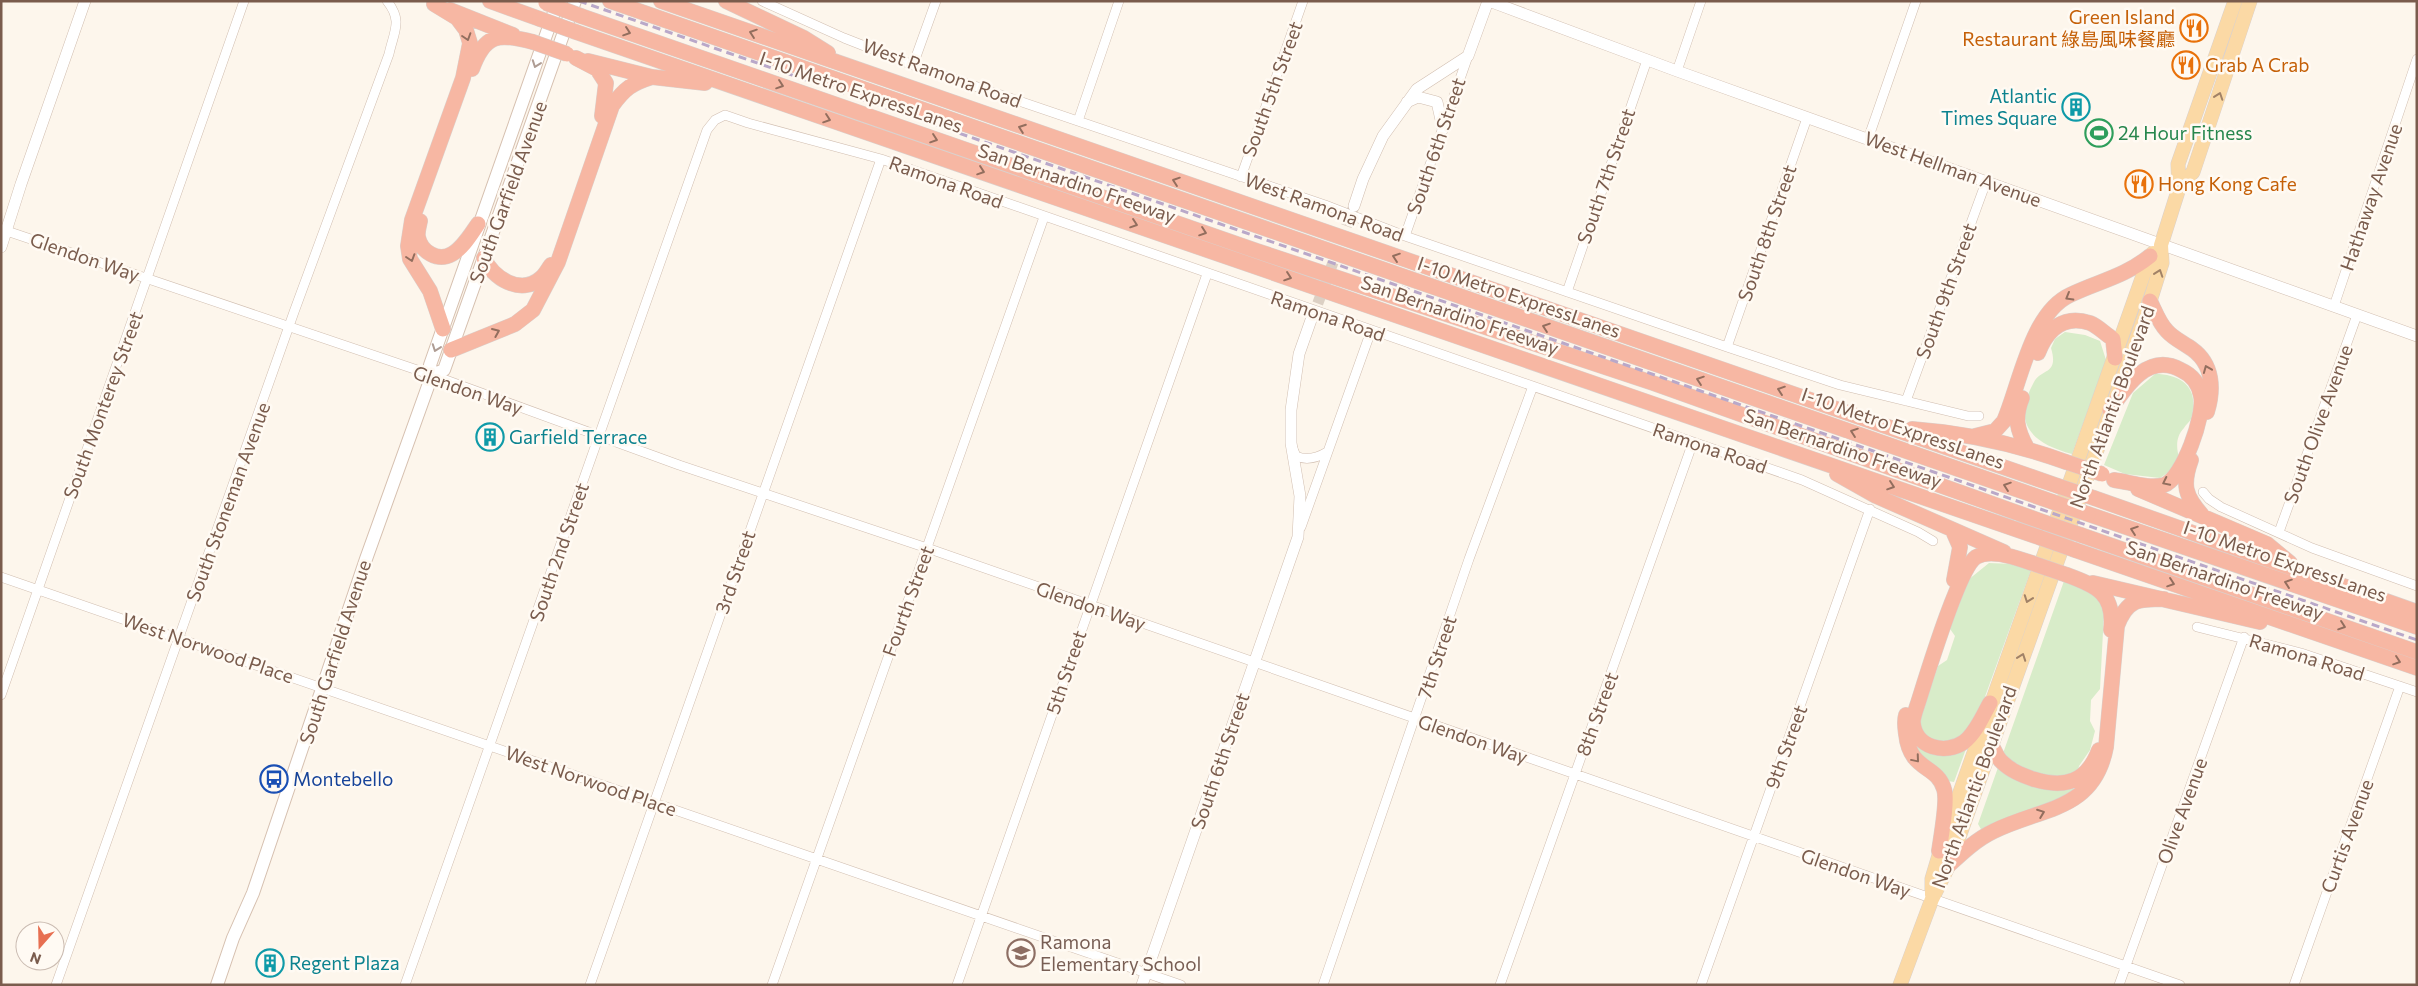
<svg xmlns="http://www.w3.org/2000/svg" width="2418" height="986" viewBox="0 0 2418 986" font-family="Commissioner,'Noto Sans SC',sans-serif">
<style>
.green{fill:#d8ecc9}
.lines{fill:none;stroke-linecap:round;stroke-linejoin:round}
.tertiary-tunnel{stroke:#dcd0c4;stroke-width:11;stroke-dasharray:11 5.5;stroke-linecap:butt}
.minor-casing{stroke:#d1beb0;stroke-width:10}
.tertiary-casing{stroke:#d1beb0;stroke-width:12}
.secondary-casing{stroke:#d6c0b0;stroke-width:14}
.primary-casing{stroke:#dad1cd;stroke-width:15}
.motorway-casing{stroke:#dad1cd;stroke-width:16}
.minor{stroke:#fff;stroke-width:9}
.tertiary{stroke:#fff;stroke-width:11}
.secondary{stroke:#fff;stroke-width:12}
.primary{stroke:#fbd9a5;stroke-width:14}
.motorway{stroke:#f7b7a3;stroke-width:15}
.rail{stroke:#b9a8c9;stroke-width:3;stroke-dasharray:8 5;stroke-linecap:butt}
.motorway-bridge-casing{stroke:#dad1cd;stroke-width:16;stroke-linecap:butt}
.motorway-bridge{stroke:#f7b7a3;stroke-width:15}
.oneway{stroke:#936e5e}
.oneway2{stroke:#af9d94}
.oneway3{stroke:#a18267}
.labels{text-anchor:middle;stroke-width:5;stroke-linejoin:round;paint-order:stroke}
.food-label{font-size:19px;fill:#c56008;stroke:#fffaf3;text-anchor:start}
.street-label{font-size:19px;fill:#7a5c4d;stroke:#fffaf3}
.culture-label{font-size:19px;fill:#0d838f;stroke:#fffaf3;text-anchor:start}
.leisure-label{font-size:19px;fill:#27864d;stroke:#fffaf3;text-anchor:start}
.transit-label{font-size:19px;fill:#164399;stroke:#fffaf3;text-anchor:start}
.education-label{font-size:19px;fill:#785e54;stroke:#fffaf3;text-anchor:start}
</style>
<rect width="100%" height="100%" fill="#fdf6ec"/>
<path class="green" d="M2065,332L2085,335L2100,341L2106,360L2072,454C2032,443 2011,424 2034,382C2042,368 2059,375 2051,348L2055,339Z
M2155,374C2183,374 2200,389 2191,419C2189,423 2186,424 2184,428C2176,436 2176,447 2179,457L2170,471L2160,478L2125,474L2104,465L2133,393Z
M1989,563L2013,564L2031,570L1954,782L1948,781L1914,748L1910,734L1924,707L1938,666L1947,660L1955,636L1948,626L1968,580Z
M2064,581L2090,590L2099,600L2104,613L2100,689L2091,700L2090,721L2095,731L2090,750L2079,766L2072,795L1982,831L1978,824Z"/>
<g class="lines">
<path class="tertiary-tunnel" d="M1312,319L1354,206"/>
<g class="minor-casing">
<path id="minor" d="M762,1L844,38L913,65L1325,205L1405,236L1727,347L1840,385L1968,416H1979
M913,65L936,1
M1677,71L1701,1
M1078,121L1119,1
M1868,139L1916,1
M1241,177L1303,1
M1,229L432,375L679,465L927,548L2180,985
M1405,236L1468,56
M1567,292L1647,60
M2334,306L2417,59
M1727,347L1807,118
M1906,401L1986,182
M1293,449L1296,456C1307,461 1317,458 1327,452
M2203,492L2209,499L2221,507L2312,548L2417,586
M1301,527L1371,331
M2279,532L2357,315
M1,577L1181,985
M2197,627L2301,653L2417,692
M1,695L244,1
M56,985L294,312L389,54C394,31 403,21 387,1
M405,985L707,130L715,120L725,115L748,123L881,159L1802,480L1918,532L1933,541
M590,985L881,159
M772,985L1044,217
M957,985L1207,274
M1323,985L1469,559L1533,386
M1500,985L1693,442
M1701,985L1870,509
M2119,985L2244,637
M2294,985L2400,686"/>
</g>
<g class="tertiary-casing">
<path id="tertiary" d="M1489,1L1677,71L2417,336
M1407,102L1418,97L1437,102L1443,129
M1354,206L1363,179L1383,136L1417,89L1468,56L1488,1
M1,247L21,184L85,1
M1142,985L1298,537L1300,496L1291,443V410L1299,354L1311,320"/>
</g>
<g class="secondary-casing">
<path id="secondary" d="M432,375L444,370L575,1
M217,985L233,938L253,893L366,559L432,375L430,365L558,1"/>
</g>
<g class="primary-casing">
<path id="primary" d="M2179,188L2193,172L2250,1
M1932,895V879L1946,832L2150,256L2153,253
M1900,985L1932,899L1949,865L2150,301L2162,263L2161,245L2179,188L2178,164L2235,1"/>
</g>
<g class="motorway-casing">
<path id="motorway" d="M490,1L540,19
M610,1L2053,502
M661,1L2058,486
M726,1L804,38L828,53
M434,4L457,18L466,30L470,43L463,78L412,220L408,246L410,259L430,291L443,329
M450,10L513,35
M581,16L1257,251L1653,383L2046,523
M576,32L2041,538
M576,58L597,69L606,83L602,116
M588,61L652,77L705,83
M472,69C485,33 499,33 533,42
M420,221C419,226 417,232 418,237C421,252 438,262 452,254C463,248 471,234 478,224
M484,258C492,278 521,296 541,278C545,275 548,269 551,265
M2150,301C2155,311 2159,323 2167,331C2174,339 2184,343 2192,349C2213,364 2214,389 2207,412
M451,350L515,324L533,310L558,262L612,106C624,89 632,83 652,77
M2038,353C2047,330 2063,314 2090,323C2098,326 2105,334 2113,339L2115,358
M2022,398C2014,418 2017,430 2027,448
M2110,410C2126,386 2148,352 2181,370C2192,375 2199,384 2201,396C2205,415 2183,478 2164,485C2148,489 2130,482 2114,480
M1912,429C1966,433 2016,444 2066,462
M1975,436L1995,431L2004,421C2020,384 2031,313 2070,295C2099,281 2124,277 2150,256
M2191,460C2182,485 2185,496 2202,515
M1837,474L1876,496L2004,552
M2138,489L2267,544L2290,563
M2094,498L2417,612
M2088,514L2417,627
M1953,531L1960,547L1954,580
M2081,535L2417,652
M2075,550L2417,668
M2067,575C2097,586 2115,594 2111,630
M2093,583L2260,622
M1990,703C1983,715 1976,733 1964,742C1946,755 1915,748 1913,722C1913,717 1916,709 1918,703C1926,678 1959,568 1976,557C1991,548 2016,558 2032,563
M1906,715C1904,721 1905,727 1906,734C1910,772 1937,764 1944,789C1948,800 1941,837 1939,851
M1992,746C1995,751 1997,758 2002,762C2011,771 2022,775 2033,779C2065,789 2087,782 2099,750
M1949,865C1963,852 1977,839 1994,831C2043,807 2094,811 2106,747L2117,626C2127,599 2138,599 2164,599"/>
</g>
<use href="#minor" class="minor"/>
<use href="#tertiary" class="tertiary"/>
<use href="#secondary" class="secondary"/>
<use href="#primary" class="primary"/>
<use href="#motorway" class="motorway"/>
<path class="rail" d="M579,1L2417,640"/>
<g class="motorway-bridge-casing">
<path id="motorway-bridge" d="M546,3L581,16
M540,19L576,32
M533,42L567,54
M2066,462L2102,474
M2058,486L2094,498
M2053,502L2088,514
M2046,523L2081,535
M2041,538L2075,550
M2032,563L2067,575"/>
</g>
<use href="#motorway-bridge" class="motorway-bridge"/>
</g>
<defs><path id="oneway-chevron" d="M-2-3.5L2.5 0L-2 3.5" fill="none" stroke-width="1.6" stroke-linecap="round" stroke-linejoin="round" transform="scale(1.25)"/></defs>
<g class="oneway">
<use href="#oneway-chevron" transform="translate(627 32) rotate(19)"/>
<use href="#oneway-chevron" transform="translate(753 33) rotate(-161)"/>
<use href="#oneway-chevron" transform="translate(467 37) rotate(72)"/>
<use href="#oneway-chevron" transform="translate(780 85) rotate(19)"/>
<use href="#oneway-chevron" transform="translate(827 119) rotate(19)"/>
<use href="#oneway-chevron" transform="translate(1022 128) rotate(-160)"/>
<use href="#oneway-chevron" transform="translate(934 139) rotate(19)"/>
<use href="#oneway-chevron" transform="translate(981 171) rotate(19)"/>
<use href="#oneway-chevron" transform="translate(1176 181) rotate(-161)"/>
<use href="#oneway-chevron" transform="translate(1134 224) rotate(19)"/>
<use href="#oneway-chevron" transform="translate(1203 232) rotate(19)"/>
<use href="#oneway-chevron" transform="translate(1396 257) rotate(-161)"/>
<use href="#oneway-chevron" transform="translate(411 258) rotate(72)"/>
<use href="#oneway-chevron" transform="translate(1288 277) rotate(19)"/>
<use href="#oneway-chevron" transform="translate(2069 297) rotate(150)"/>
<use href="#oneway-chevron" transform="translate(1546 327) rotate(-161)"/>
<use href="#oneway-chevron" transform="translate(496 332) rotate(-23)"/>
<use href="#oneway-chevron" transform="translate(2207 369) rotate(-112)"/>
<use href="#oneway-chevron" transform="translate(1700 380) rotate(-161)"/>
<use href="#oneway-chevron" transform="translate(1781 390) rotate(-161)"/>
<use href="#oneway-chevron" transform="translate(1854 432) rotate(-161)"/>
<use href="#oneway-chevron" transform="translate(2166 482) rotate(154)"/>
<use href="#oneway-chevron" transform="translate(1891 486) rotate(19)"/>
<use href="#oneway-chevron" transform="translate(2007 486) rotate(-161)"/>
<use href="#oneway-chevron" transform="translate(2134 530) rotate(-161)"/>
<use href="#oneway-chevron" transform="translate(2171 583) rotate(19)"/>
<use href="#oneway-chevron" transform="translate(2288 583) rotate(-161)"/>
<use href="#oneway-chevron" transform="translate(2342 626) rotate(19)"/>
<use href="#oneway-chevron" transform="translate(2397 661) rotate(19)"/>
<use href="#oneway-chevron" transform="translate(1916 759) rotate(50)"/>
<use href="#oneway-chevron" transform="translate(2041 813) rotate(-21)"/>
</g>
<g class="oneway2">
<use href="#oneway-chevron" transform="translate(536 64) rotate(110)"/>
<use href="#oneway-chevron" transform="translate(436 348) rotate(110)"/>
</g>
<g class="oneway3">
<use href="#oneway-chevron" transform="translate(2219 96) rotate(-71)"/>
<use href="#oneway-chevron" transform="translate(2159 273) rotate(-71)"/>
<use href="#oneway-chevron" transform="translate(2028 599) rotate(110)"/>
<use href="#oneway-chevron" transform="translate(2022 657) rotate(-70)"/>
</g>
<defs>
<g id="restaurant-ring" transform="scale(1.4375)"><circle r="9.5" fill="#fffaf3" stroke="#e8710a" stroke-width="1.5"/><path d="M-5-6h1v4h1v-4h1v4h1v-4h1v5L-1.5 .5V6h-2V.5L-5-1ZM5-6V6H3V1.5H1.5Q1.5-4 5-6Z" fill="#e8710a"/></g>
<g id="building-ring" transform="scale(1.4375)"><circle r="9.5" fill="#fffaf3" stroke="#0f9aa8" stroke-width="1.5"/><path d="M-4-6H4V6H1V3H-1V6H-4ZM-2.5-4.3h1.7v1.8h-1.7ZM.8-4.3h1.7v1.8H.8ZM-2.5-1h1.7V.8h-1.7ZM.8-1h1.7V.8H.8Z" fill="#0f9aa8"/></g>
<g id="stadium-ring" transform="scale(1.4375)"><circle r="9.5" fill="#fffaf3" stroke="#2e9e5b" stroke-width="1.5"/><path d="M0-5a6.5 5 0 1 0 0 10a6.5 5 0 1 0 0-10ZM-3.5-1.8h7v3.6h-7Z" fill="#2e9e5b"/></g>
<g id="bus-ring" transform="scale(1.4375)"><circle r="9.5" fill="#fffaf3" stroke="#1a4fb4" stroke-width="1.5"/><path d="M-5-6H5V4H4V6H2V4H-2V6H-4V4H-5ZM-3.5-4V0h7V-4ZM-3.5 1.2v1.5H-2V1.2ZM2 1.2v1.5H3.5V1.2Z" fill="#1a4fb4"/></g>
<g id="school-ring" transform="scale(1.4375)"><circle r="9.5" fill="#fffaf3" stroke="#8d6e63" stroke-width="1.5"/><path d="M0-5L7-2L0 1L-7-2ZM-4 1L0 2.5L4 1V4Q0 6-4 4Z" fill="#8d6e63"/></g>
</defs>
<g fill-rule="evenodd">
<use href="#restaurant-ring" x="2194" y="28"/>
<use href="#restaurant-ring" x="2186" y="65"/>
<use href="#building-ring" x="2076" y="107"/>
<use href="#stadium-ring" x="2099" y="133"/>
<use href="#restaurant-ring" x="2139" y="184"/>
<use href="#building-ring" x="490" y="437"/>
<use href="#bus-ring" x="274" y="779"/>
<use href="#school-ring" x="1021" y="953"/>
<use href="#building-ring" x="270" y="963"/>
</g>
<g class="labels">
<g class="food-label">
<text x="2175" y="24" text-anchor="end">Green Island<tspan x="2175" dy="22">Restaurant 綠島風味餐廳</tspan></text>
<text x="2205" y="72">Grab A Crab</text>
<text x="2158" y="191">Hong Kong Cafe</text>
</g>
<g class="street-label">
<text transform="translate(942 73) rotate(20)" y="7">West Ramona Road</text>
<text transform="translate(1272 89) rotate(-70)" y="7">South 5th Street</text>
<text transform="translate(861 92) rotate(19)" y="7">I-10 Metro ExpressLanes</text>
<text transform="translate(1436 146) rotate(-71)" y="7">South 6th Street</text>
<text transform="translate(1953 169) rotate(20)" y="7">West Hellman Avenue</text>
<text transform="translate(1606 176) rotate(-71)" y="7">South 7th Street</text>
<text transform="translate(946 182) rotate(20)" y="7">Ramona Road</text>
<text transform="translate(1077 183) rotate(19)" y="7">San Bernardino Freeway</text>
<text transform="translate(508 192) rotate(-70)" y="7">South Garfield Avenue</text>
<text transform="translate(2371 197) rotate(-71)" y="7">Hathaway Avenue</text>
<text transform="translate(1324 207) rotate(20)" y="7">West Ramona Road</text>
<text transform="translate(1767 233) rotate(-71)" y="7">South 8th Street</text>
<text transform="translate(85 257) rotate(19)" y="7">Glendon Way</text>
<text transform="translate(1946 291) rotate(-70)" y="7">South 9th Street</text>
<text transform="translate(1519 297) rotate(19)" y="7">I-10 Metro ExpressLanes</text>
<text transform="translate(1460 315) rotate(19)" y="7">San Bernardino Freeway</text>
<text transform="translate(1328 316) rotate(19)" y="7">Ramona Road</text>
<text transform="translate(468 390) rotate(19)" y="7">Glendon Way</text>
<text transform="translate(103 405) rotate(-70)" y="7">South Monterey Street</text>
<text transform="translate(2112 407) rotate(-70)" y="7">North Atlantic Boulevard</text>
<text transform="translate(2318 424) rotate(-70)" y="7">South Olive Avenue</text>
<text transform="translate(1903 428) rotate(19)" y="7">I-10 Metro ExpressLanes</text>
<text transform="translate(1710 448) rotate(19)" y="7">Ramona Road</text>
<text transform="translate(1843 448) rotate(19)" y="7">San Bernardino Freeway</text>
<text transform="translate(228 502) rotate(-70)" y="7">South Stoneman Avenue</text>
<text transform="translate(559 552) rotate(-71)" y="7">South 2nd Street</text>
<text transform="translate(2285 561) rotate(19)" y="7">I-10 Metro ExpressLanes</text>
<text transform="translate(735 572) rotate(-71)" y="7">3rd Street</text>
<text transform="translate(2225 580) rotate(19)" y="7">San Bernardino Freeway</text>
<text transform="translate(908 601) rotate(-70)" y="7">Fourth Street</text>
<text transform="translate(1091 606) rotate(19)" y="7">Glendon Way</text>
<text transform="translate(208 648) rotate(19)" y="7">West Norwood Place</text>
<text transform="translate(335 652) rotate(-72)" y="7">South Garfield Avenue</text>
<text transform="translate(1437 657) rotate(-72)" y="7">7th Street</text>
<text transform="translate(2307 657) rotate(17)" y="7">Ramona Road</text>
<text transform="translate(1066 672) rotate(-71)" y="7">5th Street</text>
<text transform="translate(1597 714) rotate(-70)" y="7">8th Street</text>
<text transform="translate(1473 739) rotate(19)" y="7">Glendon Way</text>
<text transform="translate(1786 747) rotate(-70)" y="7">9th Street</text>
<text transform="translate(1220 761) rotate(-71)" y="7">South 6th Street</text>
<text transform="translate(591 781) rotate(19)" y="7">West Norwood Place</text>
<text transform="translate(1974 787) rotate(-70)" y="7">North Atlantic Boulevard</text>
<text transform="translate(2182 811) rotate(-70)" y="7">Olive Avenue</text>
<text transform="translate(2347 836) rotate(-70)" y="7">Curtis Avenue</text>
<text transform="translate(1856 873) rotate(19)" y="7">Glendon Way</text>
</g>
<g class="culture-label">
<text x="2057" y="103" text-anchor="end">Atlantic<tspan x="2057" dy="22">Times Square</tspan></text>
<text x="509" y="444">Garfield Terrace</text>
<text x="289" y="970">Regent Plaza</text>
</g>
<g class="leisure-label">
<text x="2118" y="140">24 Hour Fitness</text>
</g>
<g class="transit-label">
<text x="293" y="786">Montebello</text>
</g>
<g class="education-label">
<text x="1040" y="949">Ramona<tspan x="1040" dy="22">Elementary School</tspan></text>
</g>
</g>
<rect width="2418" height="986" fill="none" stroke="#7a5c4d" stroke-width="5"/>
<g transform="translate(40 946) rotate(200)"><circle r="24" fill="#fffaf3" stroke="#cabbb1"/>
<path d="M0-4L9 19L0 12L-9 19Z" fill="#e76f51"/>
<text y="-8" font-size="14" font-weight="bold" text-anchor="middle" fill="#7a5c4d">N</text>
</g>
</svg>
